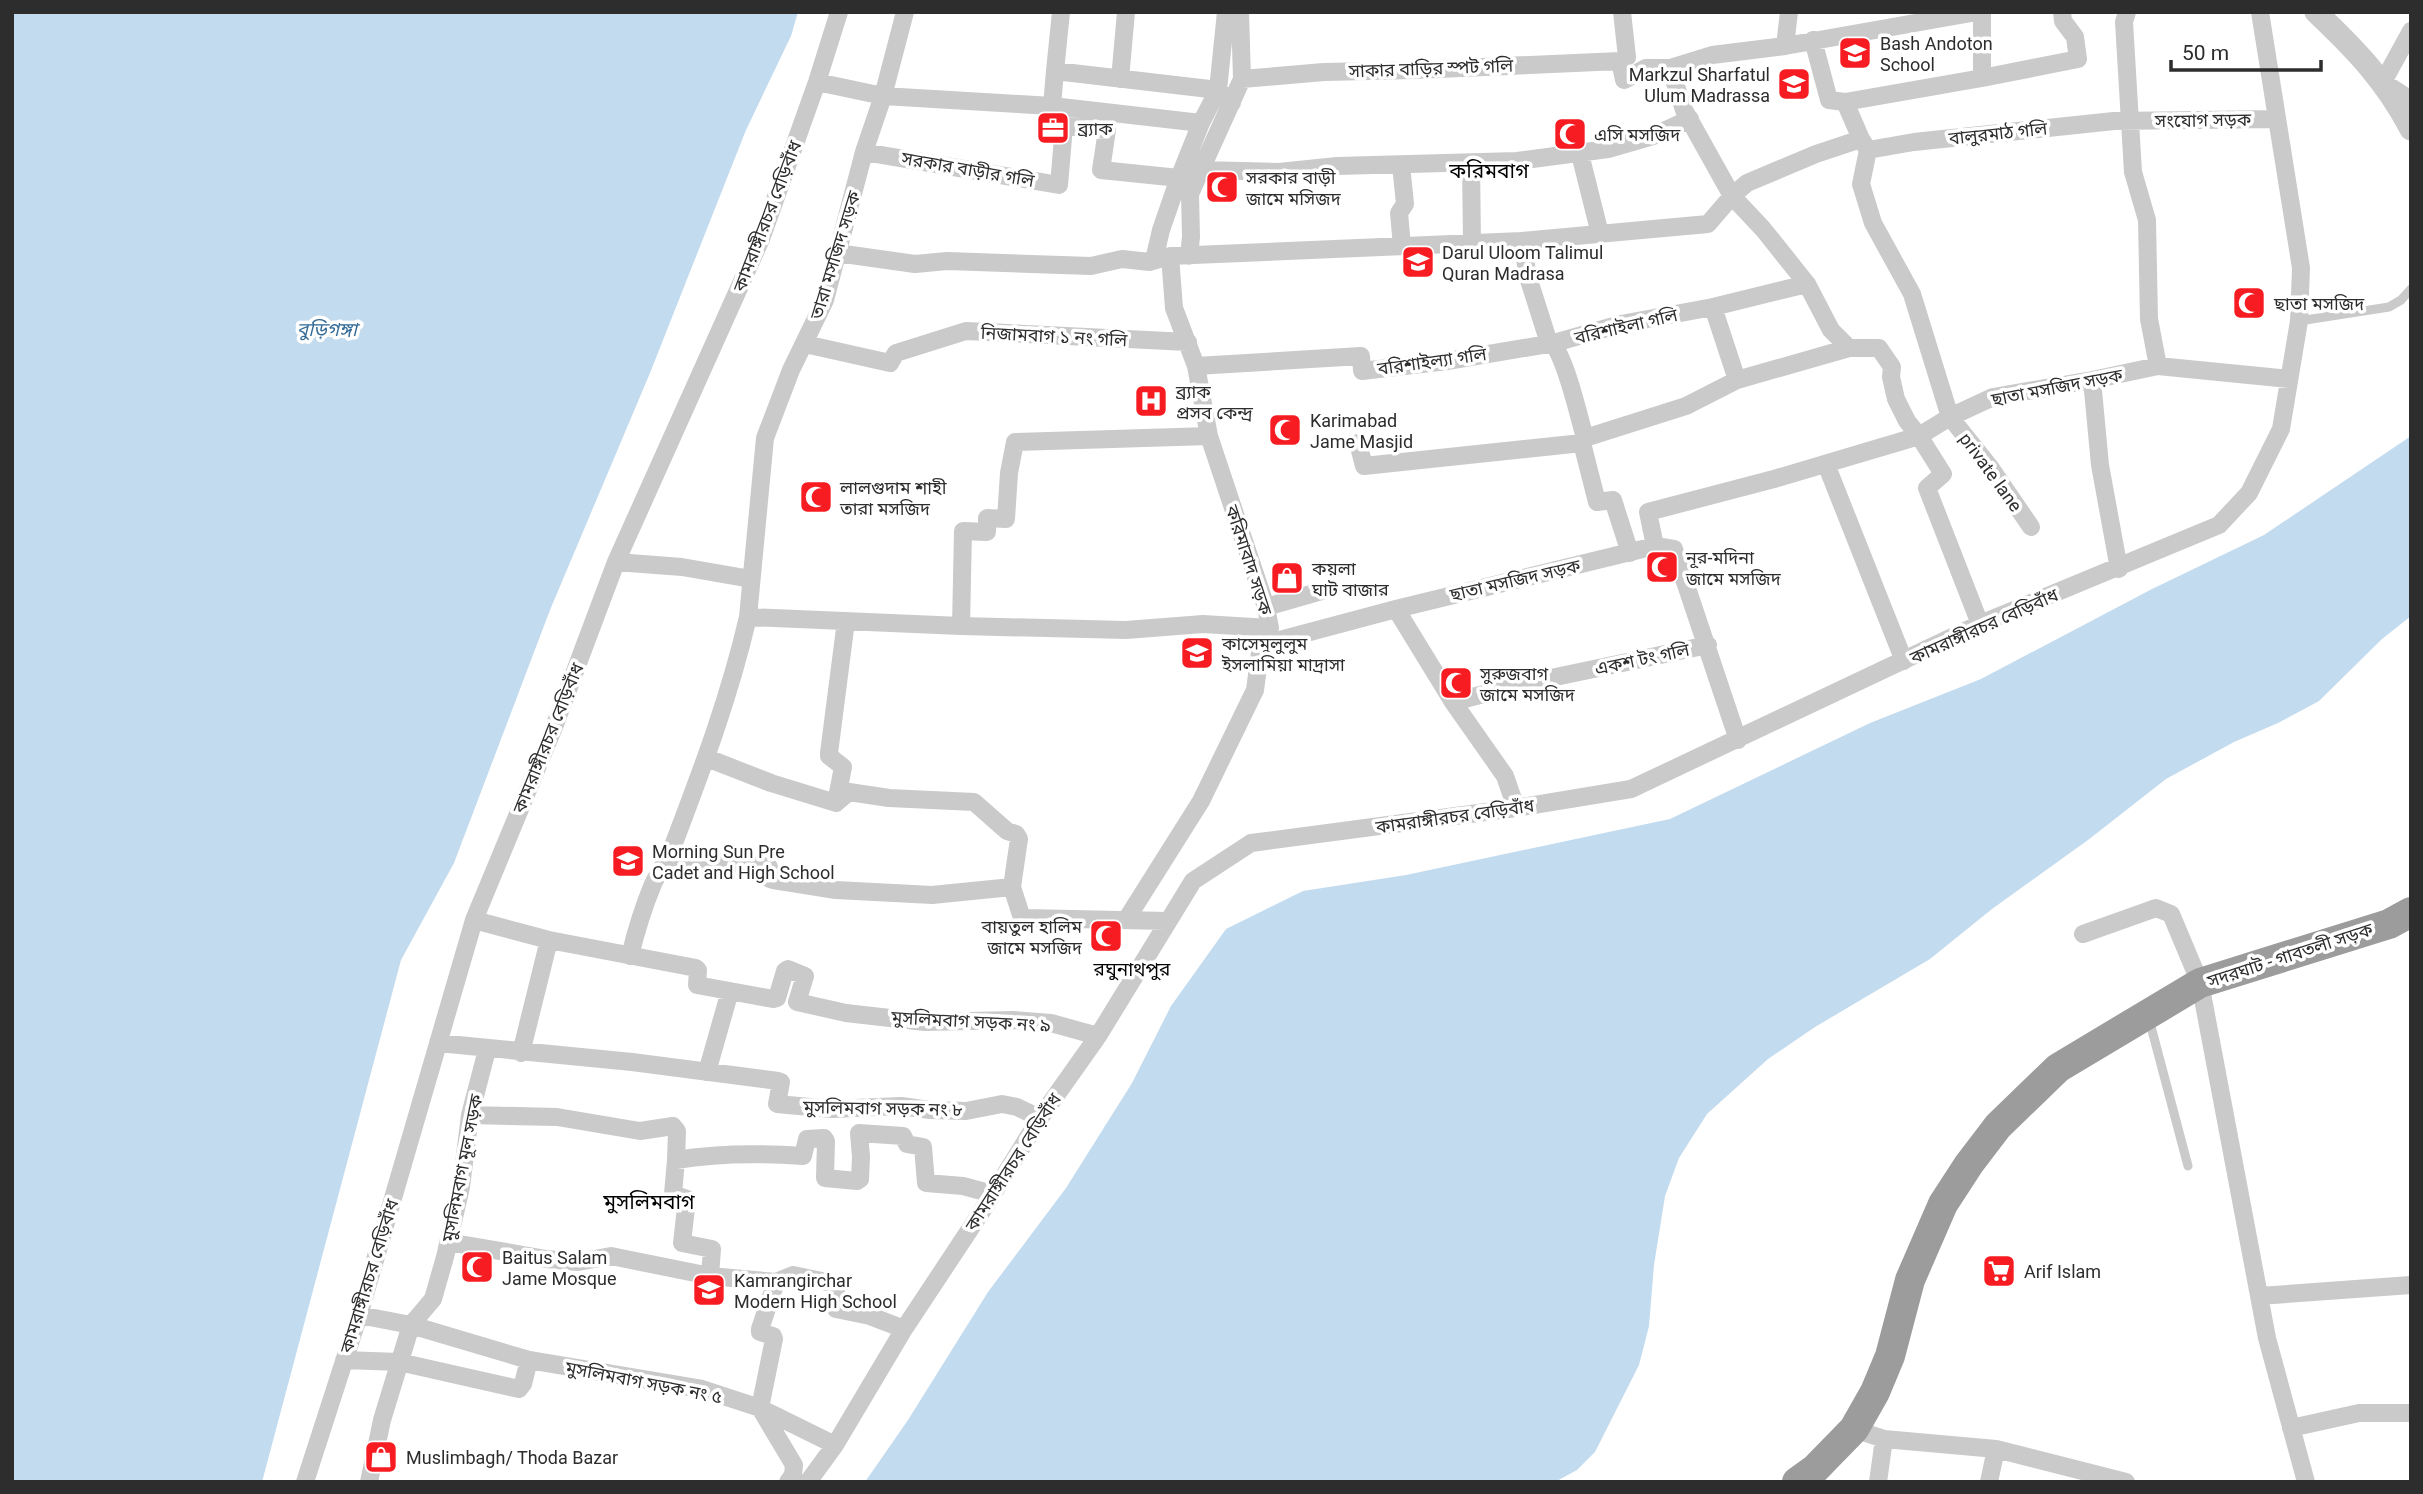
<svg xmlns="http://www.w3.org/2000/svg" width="2423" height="1494" font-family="Roboto,'Noto Sans Bengali',sans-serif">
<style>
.water{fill:#c3dbef}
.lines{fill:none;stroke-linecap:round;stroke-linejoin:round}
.service{stroke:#cacaca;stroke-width:9}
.minor{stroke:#cacaca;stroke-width:18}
.tertiary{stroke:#cacaca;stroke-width:23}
.trunk{stroke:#9c9c9c;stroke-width:30}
.labels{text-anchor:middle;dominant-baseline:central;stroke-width:7;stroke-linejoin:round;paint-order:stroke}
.poi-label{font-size:18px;fill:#2d2d2d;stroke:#fff;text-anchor:start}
.street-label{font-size:18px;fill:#2d2d2d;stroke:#fff}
.water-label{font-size:19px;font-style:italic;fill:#336b97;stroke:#fff}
.neighbourhood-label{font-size:19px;fill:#000;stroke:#fff}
.quarter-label{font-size:21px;fill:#000;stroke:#fff}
</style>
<rect width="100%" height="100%" fill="#fff"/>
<path class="water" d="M12 12H798L791 36 746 130 650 373 550 610 454 863 401 960 262 1482H12Z
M2411 436V616L2382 639 2319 701 2278 723 2234 742 2166 779 2088 840 1992 909 1930 959 1815 1027 1768 1059 1707 1114 1679 1158 1665 1196 1654 1265 1649 1326 1639 1365 1595 1452 1577 1470 1555 1482H865L908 1420 988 1292 1066 1188 1132 1083 1171 1006 1226 929 1303 891 1406 875 1670 819 1870 723 1981 679 2152 589 2264 535Z"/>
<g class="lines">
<path class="service" d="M2299 321 2389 307 2401 300 2411 289
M2149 1019 2188 1166"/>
<path class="minor" d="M905 12 883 96 864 152 825 300 791 370 765 438 748 617 961 626 1126 630 1203 624 1270 628
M1622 12 1627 57 1620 61 1624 80 1646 68H1670L1712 55 1785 46 1977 12
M1982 12V78L2078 59 2075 37 2063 21 2062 12
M2127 12 2124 22 2133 172 2147 220 2149 319 2158 366
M2411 31 2383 82 2411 100
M1813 40 1829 100 1845 102 1861 139 1868 150 1861 184 1873 223 1912 294 1950 417 1990 467 2031 527
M1785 46 1789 12
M1670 68 1684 110 1732 196 1763 229 1807 284 1831 330 1849 348H1879L1892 367 1891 377 1896 399 1907 421 1919 436 1943 474 1927 488 1980 624
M1055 71 1061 12
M1120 79 1126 12
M1242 79 1324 72 1415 70 1620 61
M817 82 883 96 1052 106 1055 71 1218 90 1232 103
M1845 102 1982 78
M1052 106 1201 123
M1868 150 1914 142 2114 121 2277 119
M864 152 1059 185 1064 126 1107 130 1101 170 1179 178 1161 230 1154 260
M1580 154 1600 234
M1471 163 1472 243
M1401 165 1405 204 1399 213 1402 246
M1202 170 1279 172 1337 166 1517 161 1608 149 1653 136 1690 119
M1179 178 1201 123 1218 90 1226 12
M1522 241 1528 277 1548 340C1564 348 1579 418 1585 438L1582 443 1597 502 1613 500 1630 553
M837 253 915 264 947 261 1091 266 1122 259 1150 262 1170 256 1522 241 1708 224 1732 196 1747 183 1816 154 1861 139
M1189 256 1191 237 1190 194 1242 79 1240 12
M1713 307 1737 380
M805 344 890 363 896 353 966 331 1188 342
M1196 366 1361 356 1362 371 1447 361 1554 343 1621 324 1713 307 1807 284
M2092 380 2100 465 2119 569
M1585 438 1686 406 1737 380 1849 348
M1358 443 1364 466 1582 443
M1826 464 1904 661
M1655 546 1674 549 1738 740
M616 562 682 567 751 579
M1266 607 1332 588
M1396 609 1453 702 1505 776 1516 808
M961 626 963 531 987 532V518L1006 519 1009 473 1015 442 1209 436
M1261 645 1396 609 1655 546 1648 512 1774 479 1919 436 1950 417 1993 397 2092 380 2158 366 2289 379
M1453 702 1522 684 1708 645
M707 758 771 783 836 803 849 792 889 798 974 802 1007 831 1016 834 1019 839 1012 887
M836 803 843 767 829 756V753L846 621
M669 856 769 867 770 879 773 880 836 890 932 895 1012 887 1021 915 1025 918 1167 921
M474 920 549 940 696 968 698 970 697 985 773 999 777 998 785 971 788 969 805 976 797 1002 846 1013 925 1022 1014 1020 1051 1023 1098 1036
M1126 920 1201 801 1255 690 1261 645 1270 628 1266 607 1209 436 1196 366 1174 308 1170 256
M2083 934 2156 908 2171 914 2200 983 2267 1338 2306 1482
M630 956C636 931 643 908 653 884 658 873 666 863 671 851 701 772 729 699 748 617
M438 1043 632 1062 778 1081 781 1082 777 1104 832 1109 901 1106 930 1110 966 1111 1002 1104 1017 1107 1040 1118
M521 1053 549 940
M707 1072 730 991
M470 1115 557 1117 640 1131 673 1126 677 1131 676 1160C718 1153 760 1153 803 1156L807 1139 824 1138 826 1141 825 1178 857 1181 860 1179 861 1157 859 1133 903 1136 907 1144 923 1147 926 1183 963 1186 993 1194
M676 1160 673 1194 687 1199 682 1243 712 1249 710 1276
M448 1242 546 1259 578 1262 611 1256 710 1276 776 1282 793 1275 836 1284V1309L870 1316 904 1329
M776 1282 760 1329V1332L773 1336 774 1339 760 1408 794 1465 793 1475 788 1482
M2259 1296 2411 1285
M359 1315 411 1325 529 1360 702 1389 760 1408 835 1445
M344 1360 399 1362 519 1389 523 1384 529 1360
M2291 1428 2359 1413H2411
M1854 1429 1884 1439 1996 1449 2126 1482
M305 1482 359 1315 474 920 554 727 616 562 761 239 817 82 839 12
M369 1482 382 1420 411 1325 433 1299 445 1257 461 1187 470 1115 487 1050
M808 1482 835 1445 904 1329 986 1205 1040 1118 1098 1036 1193 881 1251 843 1516 808 1631 789 1980 624 2219 525 2249 493 2281 429 2299 321 2301 268 2260 12
M1878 1482 1884 1439
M1989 1482 1996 1449"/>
<path class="tertiary" d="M2316 12C2356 50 2385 80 2411 129"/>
<path class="trunk" d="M1797 1482 1815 1469 1854 1429 1875 1392 1890 1356 1910 1280 1943 1204 1969 1164 1998 1126 2058 1068 2200 983 2389 924 2411 912"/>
</g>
<defs>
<symbol id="school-square" viewBox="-11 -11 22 22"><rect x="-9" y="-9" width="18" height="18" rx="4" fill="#f71c22" stroke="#fff"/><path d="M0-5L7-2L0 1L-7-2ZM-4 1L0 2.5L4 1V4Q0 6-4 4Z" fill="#fff"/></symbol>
<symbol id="office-square" viewBox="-11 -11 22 22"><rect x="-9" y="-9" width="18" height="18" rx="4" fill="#f71c22" stroke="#fff"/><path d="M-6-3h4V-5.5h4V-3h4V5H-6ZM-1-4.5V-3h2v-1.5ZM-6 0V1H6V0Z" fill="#fff"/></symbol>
<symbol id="mosque-square" viewBox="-11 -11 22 22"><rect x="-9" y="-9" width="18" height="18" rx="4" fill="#f71c22" stroke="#fff"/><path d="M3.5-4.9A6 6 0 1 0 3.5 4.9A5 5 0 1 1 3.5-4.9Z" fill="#fff"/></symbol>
<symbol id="hospital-square" viewBox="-11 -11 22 22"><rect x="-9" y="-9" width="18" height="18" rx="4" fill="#f71c22" stroke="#fff"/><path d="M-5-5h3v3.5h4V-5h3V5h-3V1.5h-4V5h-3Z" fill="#fff"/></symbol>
<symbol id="shop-square" viewBox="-11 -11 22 22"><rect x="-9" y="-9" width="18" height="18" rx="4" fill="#f71c22" stroke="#fff"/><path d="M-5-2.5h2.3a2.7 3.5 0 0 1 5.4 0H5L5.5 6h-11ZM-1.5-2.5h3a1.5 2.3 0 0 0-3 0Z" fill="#fff"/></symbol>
<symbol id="supermarket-square" viewBox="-11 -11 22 22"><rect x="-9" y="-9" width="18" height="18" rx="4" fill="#f71c22" stroke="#fff"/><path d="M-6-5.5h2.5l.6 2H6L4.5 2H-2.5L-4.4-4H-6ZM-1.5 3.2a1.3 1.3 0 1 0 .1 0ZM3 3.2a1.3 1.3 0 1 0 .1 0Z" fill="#fff"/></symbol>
</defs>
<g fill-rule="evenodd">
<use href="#school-square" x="1836" y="34" width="38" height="38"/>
<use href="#school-square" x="1775" y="65" width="38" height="38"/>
<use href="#office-square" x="1034" y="109" width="38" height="38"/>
<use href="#mosque-square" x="1551" y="115" width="38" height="38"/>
<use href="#mosque-square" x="1203" y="168" width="38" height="38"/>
<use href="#school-square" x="1399" y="243" width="38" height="38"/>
<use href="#mosque-square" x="2230" y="284" width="38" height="38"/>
<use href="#hospital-square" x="1132" y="382" width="38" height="38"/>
<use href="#mosque-square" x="1266" y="411" width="38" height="38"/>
<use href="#mosque-square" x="797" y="478" width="38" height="38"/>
<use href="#mosque-square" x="1643" y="548" width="38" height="38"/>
<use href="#shop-square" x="1268" y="559" width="38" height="38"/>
<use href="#school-square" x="1178" y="634" width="38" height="38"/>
<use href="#mosque-square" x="1437" y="664" width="38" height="38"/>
<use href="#school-square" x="609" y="842" width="38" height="38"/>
<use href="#mosque-square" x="1087" y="917" width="38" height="38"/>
<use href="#mosque-square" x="458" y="1248" width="38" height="38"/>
<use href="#supermarket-square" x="1980" y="1252" width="38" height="38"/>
<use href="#school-square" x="690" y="1271" width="38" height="38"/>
<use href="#shop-square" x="362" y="1438" width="38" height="38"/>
</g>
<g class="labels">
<g class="poi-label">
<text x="1880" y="43">Bash Andoton<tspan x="1880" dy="21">School</tspan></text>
<text x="1770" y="74" text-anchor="end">Markzul Sharfatul<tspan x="1770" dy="21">Ulum Madrassa</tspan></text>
<text x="1078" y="128">ব্র্যাক</text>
<text x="1594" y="134">এসি মসজিদ</text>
<text x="1246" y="177">সরকার বাড়ী<tspan x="1246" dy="21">জামে মসিজদ</tspan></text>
<text x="1442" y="252">Darul Uloom Talimul<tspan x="1442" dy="21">Quran Madrasa</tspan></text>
<text x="2274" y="303">ছাতা মসজিদ</text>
<text x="1176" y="391">ব্র্যাক<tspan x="1176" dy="21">প্রসব কেন্দ্র</tspan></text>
<text x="1310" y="420">Karimabad<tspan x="1310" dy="21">Jame Masjid</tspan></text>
<text x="840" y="487">লালগুদাম শাহী<tspan x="840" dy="21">তারা মসজিদ</tspan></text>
<text x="1686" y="557">নূর-মদিনা<tspan x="1686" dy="21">জামে মসজিদ</tspan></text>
<text x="1312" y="568">কয়লা<tspan x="1312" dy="21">ঘাট বাজার</tspan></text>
<text x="1222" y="643">কাসেমুলুলুম<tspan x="1222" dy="21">ইসলামিয়া মাদ্রাসা</tspan></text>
<text x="1480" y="673">সুরুজবাগ<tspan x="1480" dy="21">জামে মসজিদ</tspan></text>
<text x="652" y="851">Morning Sun Pre<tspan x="652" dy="21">Cadet and High School</tspan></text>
<text x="1082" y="926" text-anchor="end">বায়তুল হালিম<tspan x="1082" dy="21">জামে মসজিদ</tspan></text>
<text x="502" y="1257">Baitus Salam<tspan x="502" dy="21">Jame Mosque</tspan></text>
<text x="2024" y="1271">Arif Islam</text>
<text x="734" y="1280">Kamrangirchar<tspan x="734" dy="21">Modern High School</tspan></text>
<text x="406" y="1457">Muslimbagh/ Thoda Bazar</text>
</g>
<g class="street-label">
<text transform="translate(1431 68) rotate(-2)">সাকার বাড়ির স্পট গলি</text>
<text transform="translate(2203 120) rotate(-1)">সংযোগ সড়ক</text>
<text transform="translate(1998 133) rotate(-6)">বালুরমাঠ গলি</text>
<text transform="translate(968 169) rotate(10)">সরকার বাড়ীর গলি</text>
<text transform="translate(767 216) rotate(-69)">কামরাঙ্গীরচর বেড়িবাঁধ</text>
<text transform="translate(835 255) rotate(-73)">তারা মসজিদ সড়ক</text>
<text transform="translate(1626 326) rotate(-13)">বরিশাইলা গলি</text>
<text transform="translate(1054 336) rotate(3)">নিজামবাগ ১ নং গলি</text>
<text transform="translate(1432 361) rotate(-8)">বরিশাইল্যা গলি</text>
<text transform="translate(2057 387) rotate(-11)">ছাতা মসজিদ সড়ক</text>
<text transform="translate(1991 472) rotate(54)">private lane</text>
<text transform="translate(1249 560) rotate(72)">করিমাবাদ সড়ক</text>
<text transform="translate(1515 580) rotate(-13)">ছাতা মসজিদ সড়ক</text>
<text transform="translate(1984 626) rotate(-24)">কামরাঙ্গীরচর বেড়িবাঁধ</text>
<text transform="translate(1642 659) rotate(-12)">একশ টং গলি</text>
<text transform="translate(548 738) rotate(-68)">কামরাঙ্গীরচর বেড়িবাঁধ</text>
<text transform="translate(1455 816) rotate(-8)">কামরাঙ্গীরচর বেড়িবাঁধ</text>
<text transform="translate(2290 955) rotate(-18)">সদরঘাট - গাবতলী সড়ক</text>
<text transform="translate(971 1021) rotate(3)">মুসলিমবাগ সড়ক নং ৯</text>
<text transform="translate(883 1108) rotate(1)">মুসলিমবাগ সড়ক নং ৮</text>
<text transform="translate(1013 1162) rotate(-57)">কামরাঙ্গীরচর বেড়িবাঁধ</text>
<text transform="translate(462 1168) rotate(-79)">মুসলিমবাগ মূল সড়ক</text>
<text transform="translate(369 1276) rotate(-73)">কামরাঙ্গীরচর বেড়িবাঁধ</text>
<text transform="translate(644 1382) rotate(11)">মুসলিমবাগ সড়ক নং ৫</text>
</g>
<g class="water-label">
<text x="327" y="329">বুড়িগঙ্গা</text>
</g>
<g class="neighbourhood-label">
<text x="1132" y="969">রঘুনাথপুর</text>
</g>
<g class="quarter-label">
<text x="1489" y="171">করিমবাগ</text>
<text x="649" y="1202">মুসলিমবাগ</text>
</g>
</g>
<rect width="2423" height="1494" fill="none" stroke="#2d2d2d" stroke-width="28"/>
<path d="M2171 60v10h150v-10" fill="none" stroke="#2d2d2d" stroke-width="3.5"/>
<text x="2182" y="60" font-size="21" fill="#2d2d2d" stroke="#ffffff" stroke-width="5" paint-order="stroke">50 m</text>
</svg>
